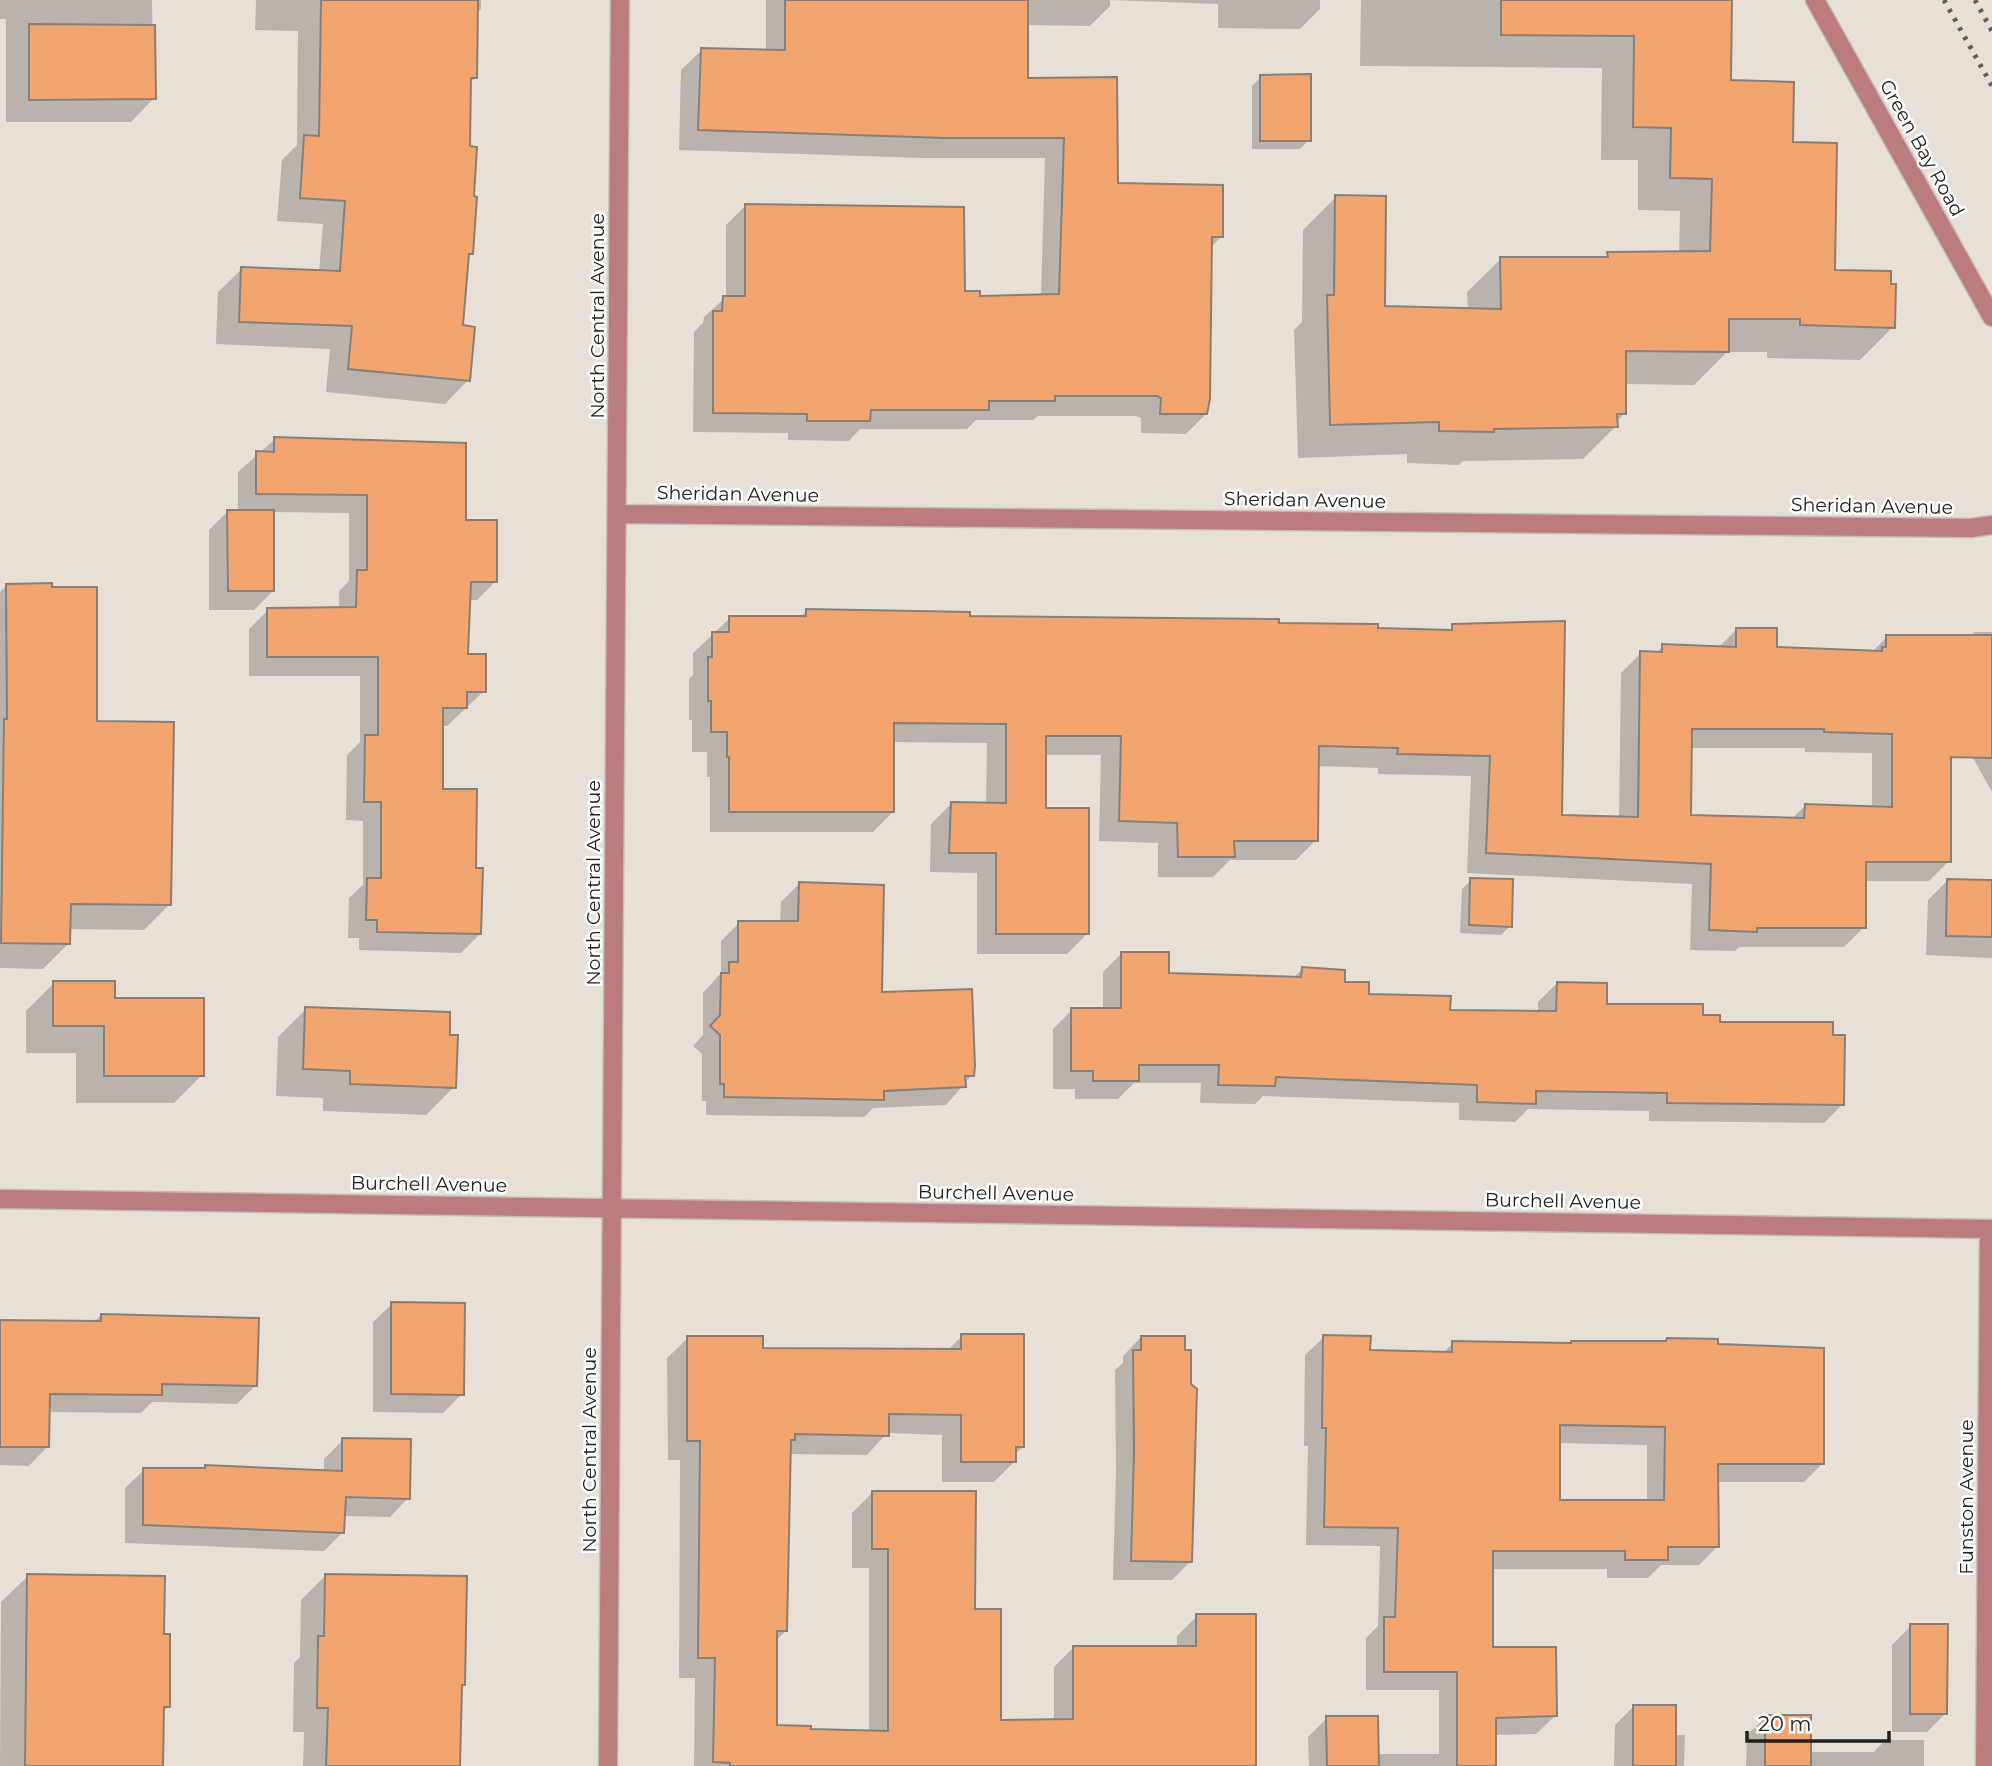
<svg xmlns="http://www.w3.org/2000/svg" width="1992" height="1766" font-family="Montserrat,sans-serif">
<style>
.shadow{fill:#0003;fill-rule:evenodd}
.building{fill:#f1a46e;stroke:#897f79;stroke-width:2;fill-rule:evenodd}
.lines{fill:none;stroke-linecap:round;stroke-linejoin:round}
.minor-casing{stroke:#c5beb5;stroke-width:21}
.minor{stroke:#bb7c7e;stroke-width:18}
.rail{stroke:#635f59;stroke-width:5;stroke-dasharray:3.5 7;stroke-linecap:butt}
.labels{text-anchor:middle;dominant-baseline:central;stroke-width:5;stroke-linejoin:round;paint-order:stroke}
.street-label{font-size:19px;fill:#23211d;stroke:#fff}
</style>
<rect width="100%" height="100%" fill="#e8e0d6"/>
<path class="shadow" d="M0 0H152L154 98 131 122H6V19H0Z
M256 0H481V9L476 14V77L469 83 471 253 467 257 461 327 468 380 445 404 326 392 330 349 216 344 218 292 242 269 319 272 323 224 277 221 282 160 297 145 298 31 255 30Z
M766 0H1320V9L1300 29 1218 28V4L1110 0V6L1090 26 1027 25V80L1116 185 1221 237 1210 248 1206 414 1186 434 1141 433V418L1136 416H1038L1033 420H976L967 429H860L849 441 788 440V433L693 432 694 332 703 323 704 317 726 297V225L746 205 978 297 1041 296 1045 158H924L679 150 681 70 702 50 766 52Z
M1361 0H1730L1729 82 1792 144 1833 271 1893 327 1860 360 1767 358V352H1727L1694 385 1624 384V414L1616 422V426L1583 459 1463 461 1459 465 1407 463V454L1298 458 1294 330 1302 322 1303 230 1336 197 1383 307 1468 310 1467 292 1501 259H1603L1608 254 1679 253 1680 211 1638 210V160H1601L1602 68 1360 66Z
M1261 77 1309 140 1300 149H1252V86Z
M275 439 465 521 496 581 477 600H468L466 656 484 691 447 726H441V791L474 870 480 934 461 953 359 950V938H348L349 898 363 885V821L346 820 347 755 360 742V676H249V629L268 610 339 609V591L349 581V513L273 512V591L254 610H209V530L228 511H238V472Z
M7 585 95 722 170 904 144 930 69 929V943L43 969 0 968V592Z
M807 610 969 618 1278 625 1448 632 1453 626 1560 817 1619 818 1621 673 1641 653H1656L1663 646 1718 648 1737 629 1775 649 1871 653 1887 637H1969L1975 632H1992V792L1949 715V861L1929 881H1864V927L1844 947H1739L1735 951 1690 950 1692 884 1467 873 1471 776 1378 774V768L1317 766 1316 840 1296 860H1230L1213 877H1158V843L1099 841 1101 755H1044V809L1087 934 1067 954H977V873L930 872 931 824 951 804 986 805 987 743 893 742V812L873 832H710V777H707V752H692V720H689V679L693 675V653L730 618H800ZM1690 748H1805V752L1872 753V808L1805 806 1791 819 1689 817Z
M1471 880 1510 926 1501 935 1460 933 1462 889Z
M1948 880 1992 881V958L1926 955 1928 900Z
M799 884 880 994 972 1075 946 1105 873 1108 864 1117 706 1115V1101H702V1054L693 1046 703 1035V993L721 973V941L739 923H780L781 902Z
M1122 953 1167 974 1293 979 1302 969 1344 983 1367 995 1448 1009 1487 1012H1538V1002L1557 983 1605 1006 1701 1016 1718 1023 1843 1104 1824 1123 1649 1121V1111L1528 1109 1515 1122 1459 1120V1103L1263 1096 1255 1104 1200 1103 1201 1083H1134L1118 1099H1075V1089H1053V1029L1072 1010H1103V972Z
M54 983 113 1000 202 1075 174 1103H76V1053H26V1011Z
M306 1009 448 1037 454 1087 426 1115 323 1111V1098L276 1096 278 1037Z
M392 1304 462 1394 443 1413 373 1412V1322Z
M101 1315 256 1385 237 1404 152 1402 141 1413 48 1412 47 1447 29 1466 0 1465V1322H94Z
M962 1336 1023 1447 1014 1455V1462L994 1482H942V1435L887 1433 867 1455 789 1454 786 1631 775 1641V1726L809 1731 869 1732V1568H852V1513L872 1493 973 1610 1000 1722H1054V1667L1074 1647H1177V1636L1197 1616 1254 1766H694L695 1678H679L680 1460H668L667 1358 688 1338 761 1349 947 1351Z
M1141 1337 1190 1562 1172 1580H1113L1116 1471 1115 1370 1123 1363V1356Z
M1324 1337 1368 1352 1443 1353 1453 1343 1716 1345 1823 1463 1804 1482H1717V1547L1699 1565H1661L1648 1578H1607V1569H1491V1649L1555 1716 1536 1734 1494 1735 1495 1766H1309L1308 1737 1327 1718 1377 1754H1439V1690H1366V1638L1378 1626 1380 1546 1306 1545 1308 1446H1304L1305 1355ZM1558 1443 1647 1445V1502H1558Z
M343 1440 408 1498 390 1517 343 1516 342 1533 324 1551 125 1543V1488L144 1470 324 1472V1459Z
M28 1576 163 1636 169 1706 162 1713 161 1766H0L1 1602Z
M325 1576 464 1684 460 1688 459 1766H303L304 1732H293L294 1663 300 1657 301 1600Z
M1911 1626 1946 1713 1927 1732H1892V1645Z
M1634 1706 1674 1735H1685L1684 1766H1614L1615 1725Z
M1766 1717 1809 1752H1874L1885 1740H1924V1766H1746L1747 1735Z"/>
<path class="building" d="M321 0H478L477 78H471L470 146 477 147 474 196 477 197 473 254H469L463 325 475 327 470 381 348 369 352 326 239 322 241 267 340 271 345 201 300 198 304 135 319 136Z
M785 0H1028V78L1117 77 1118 183 1223 185V237H1212L1210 399 1207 414H1160L1161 398 1157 396H1055V401H989V410H871L870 421H807V414L713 413V311H722L723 296H745V204L964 207 965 291H980V296L1059 294 1064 138H945L698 130 701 48 785 50Z
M1501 0H1732L1731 80 1794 82 1793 142 1837 143 1835 270 1891 271V284H1896L1895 328 1800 325V319H1729V352L1626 351V414H1617L1618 427 1494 429V432L1439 431V422L1330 425 1327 295H1334L1335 195 1386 196 1385 306 1501 309 1500 257H1608L1607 252 1710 251 1712 179 1670 178 1671 128 1633 127 1634 36 1501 35Z
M29 24 155 25 156 99 29 100Z
M1311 74V141H1260V75Z
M274 437 466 443V520H497V582H471L468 654H486V692H467V708H443V789H477L476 868H483L481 934 377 932V920H366L367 878H381V802H364L365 735H378V657H267V608L356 607 357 570H367V495L256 494V451L274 452Z
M227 510H274V591H228Z
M52 583V587H97V721L174 722 171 905 71 904 70 944 1 943 4 719H7L6 584Z
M806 609 970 612V616L1279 619V623L1378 624V628L1452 630V624L1565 621 1562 815 1638 817 1640 651 1662 652V644L1736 647V628H1777V647L1882 651V647H1886V635H1992V758L1951 757V862H1866V928H1757V932L1709 930 1711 864 1486 853 1490 756 1397 754 1398 748 1319 746 1318 841H1234L1235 857H1178L1177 823 1119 821 1121 736H1046V808H1089V934H996V853H949L951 802 1006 803V724L894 723V812H729V757H727V732H711V701H708V657H712V632H729V616H806ZM1692 729H1824V732L1892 734V807L1805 804 1804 818 1691 815Z
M1470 878 1513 879 1512 927 1469 925Z
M1947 879 1992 880V937L1946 936Z
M799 882 884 885 882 992 972 989 975 1066 974 1076H965L966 1087 884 1091V1100L724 1097V1084H720V1035L710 1026 720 1015 721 973H729V962H738V921H798Z
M1121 952H1169V973L1301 977 1302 967 1345 970V982H1369V994L1451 996 1450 1010 1556 1011 1557 982 1607 983V1004H1703V1015H1720V1022H1833V1035H1845L1844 1105 1667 1103V1093L1536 1091V1104L1477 1102V1085L1276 1077 1275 1086 1218 1085 1219 1065H1139V1081H1093V1071H1071V1008H1121Z
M53 981H115V998H204V1076H104V1026H53Z
M305 1007 450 1012V1035H458L456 1088 350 1084V1071L303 1069Z
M391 1302 465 1303 464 1395 391 1394Z
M101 1314 259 1318 257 1386 162 1384V1395L50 1394 49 1447H0V1320L101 1321Z
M961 1334H1024V1447H1016V1462H961V1415L889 1414V1436L795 1434V1440H791L787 1631H777V1725L811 1726V1729L888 1731V1549H872V1491H976L975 1609H1001V1720L1073 1719V1646H1196V1614H1256V1766H730V1763L713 1762 715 1658H698L700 1441H687V1336H763V1348L961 1349Z
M1323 1335 1371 1336 1370 1350 1452 1352V1341L1571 1343V1341H1666L1667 1338 1718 1339V1344L1824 1348V1464H1718L1719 1547H1668V1560H1625V1551H1493V1647H1556L1557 1716 1496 1718V1766H1457V1672H1384V1617H1395L1398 1528 1324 1527 1326 1428H1322ZM1560 1425 1665 1427 1664 1500H1560Z
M1141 1336H1185V1350H1191V1384L1197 1389 1192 1562 1131 1561 1134 1451 1133 1350H1141Z
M342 1438 411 1439 410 1499 346 1497 344 1533 143 1525V1468H205V1465L342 1471Z
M27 1574 165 1576 164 1634H170V1707H164L163 1766H25Z
M325 1574 467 1576 465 1685H462L460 1766H326L328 1708H317L318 1636H324Z
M1910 1624H1948L1947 1714H1910Z
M1633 1705H1676V1766H1633Z
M1765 1715H1811V1766H1765Z
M1326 1716H1378L1379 1766H1327Z"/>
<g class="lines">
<defs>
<path id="minor" d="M1815 0 1992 317
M617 514 1971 528 1992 525
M0 1199 1992 1229
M608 1766 620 0
M1985 1766 1989 1229"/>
</defs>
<use href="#minor" class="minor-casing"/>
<use href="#minor" class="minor"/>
<path class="rail" d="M1944 0 1992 86
M1975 0 1992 31"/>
</g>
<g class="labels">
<g class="street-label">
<text transform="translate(1922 148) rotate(61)">Green Bay Road</text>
<text transform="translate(597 316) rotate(-90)">North Central Avenue</text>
<text transform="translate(738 494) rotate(1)">Sheridan Avenue</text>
<text transform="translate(1305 500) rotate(1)">Sheridan Avenue</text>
<text transform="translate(1872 506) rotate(1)">Sheridan Avenue</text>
<text transform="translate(593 883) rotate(-90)">North Central Avenue</text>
<text transform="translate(429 1184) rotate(1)">Burchell Avenue</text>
<text transform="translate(996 1193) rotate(1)">Burchell Avenue</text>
<text transform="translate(1563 1201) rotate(1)">Burchell Avenue</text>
<text transform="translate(589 1450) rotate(-90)">North Central Avenue</text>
<text transform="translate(1966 1497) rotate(-90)">Funston Avenue</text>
</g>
</g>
<path d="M1747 1731v10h142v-10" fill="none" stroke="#23211d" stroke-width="3.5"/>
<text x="1758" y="1731" font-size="21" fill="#23211d" stroke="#ffffff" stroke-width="5" paint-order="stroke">20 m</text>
</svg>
